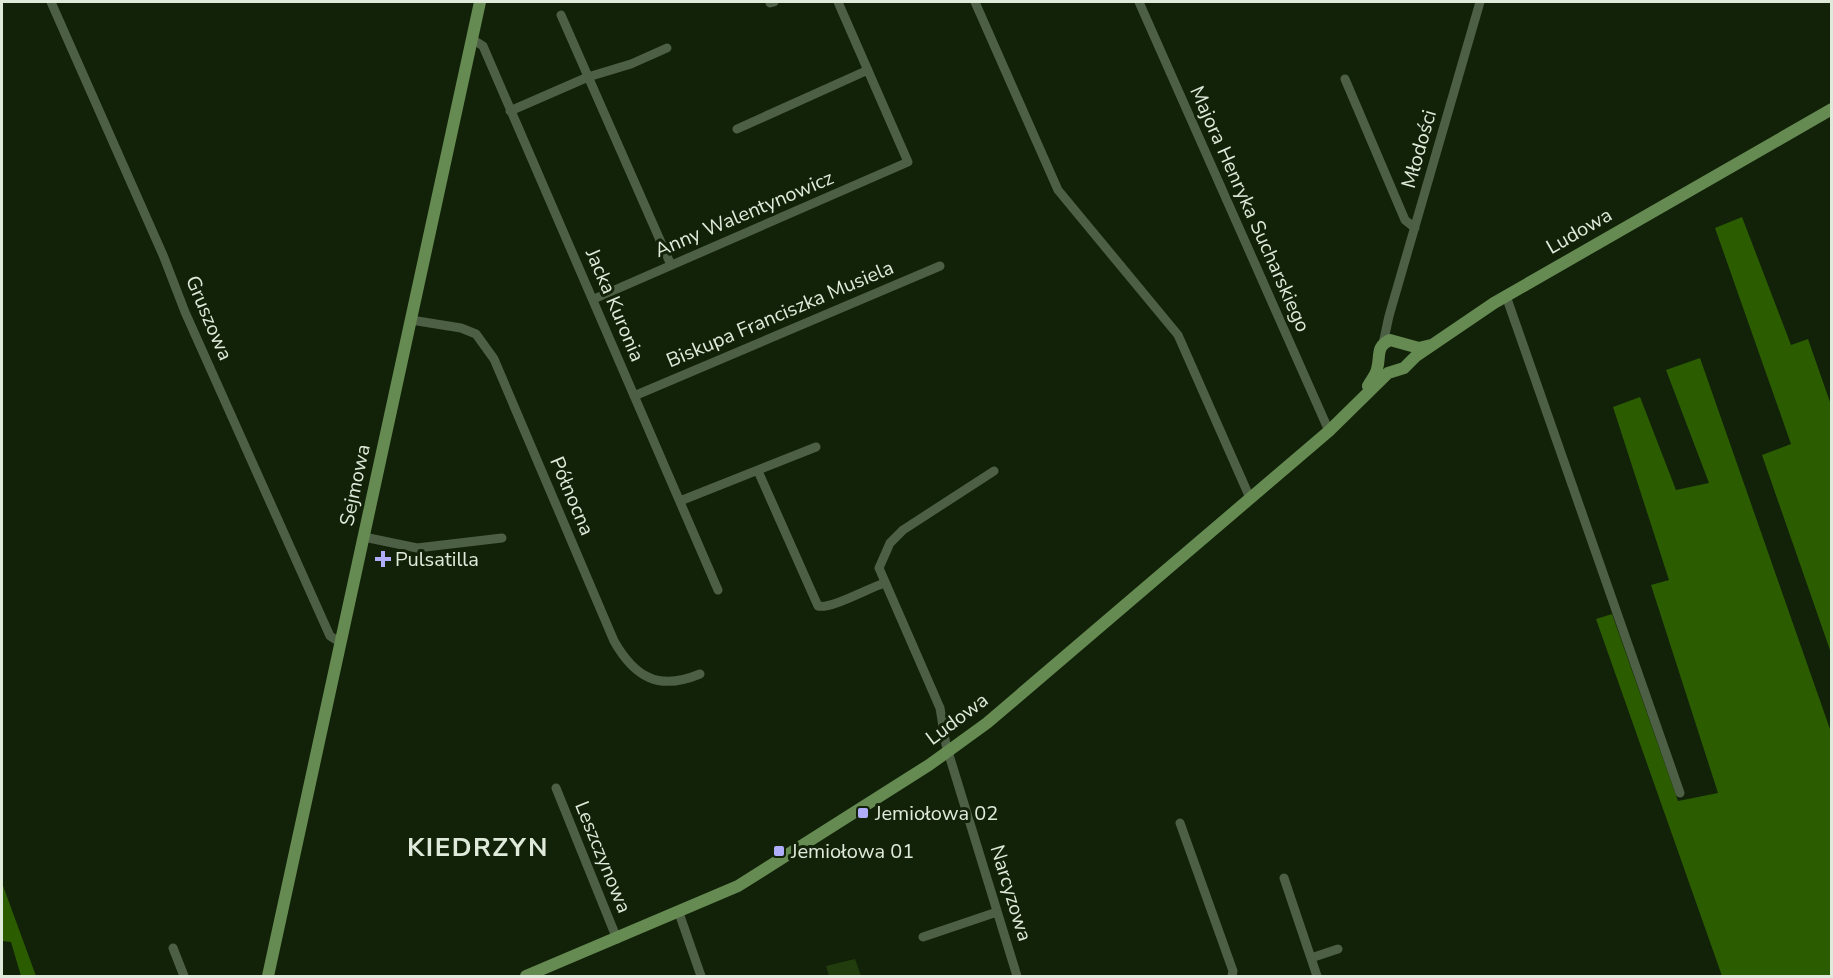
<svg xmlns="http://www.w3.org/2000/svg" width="1833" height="978" font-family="'Nunito Sans',sans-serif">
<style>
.green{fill:#213d0e}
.forest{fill:#2b5c00}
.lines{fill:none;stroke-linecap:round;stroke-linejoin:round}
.minor{stroke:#4d5f44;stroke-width:9}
.major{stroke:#668b52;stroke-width:12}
.poi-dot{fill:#b0aefa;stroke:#122209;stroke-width:2}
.labels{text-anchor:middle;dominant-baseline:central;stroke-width:6;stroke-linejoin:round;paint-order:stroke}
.street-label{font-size:20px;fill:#dfeada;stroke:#122209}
.poi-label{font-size:20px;fill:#dfeada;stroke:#122209;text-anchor:start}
.district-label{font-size:26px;font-weight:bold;letter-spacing:1.5px;fill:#dfeada;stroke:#122209}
</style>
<rect width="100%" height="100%" fill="#122209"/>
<path class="green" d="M855 959 861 976H829L826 966Z"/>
<path class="forest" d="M1742 217 1791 345 1808 339 1831 405V653L1762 455 1791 444 1715 228Z
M1700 358 1831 732V976H1722L1596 619 1612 614 1678 801 1718 793 1651 585 1669 580 1613 407 1640 397 1676 490 1709 483 1666 370Z
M2 883 36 976H21L11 942 2 941Z"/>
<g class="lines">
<path class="minor" d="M51 2 163 255 185 312 330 636 341 643
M975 2 1058 190 1178 335 1250 498
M1139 2 1329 431
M770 3 774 2
M561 15 671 265
M472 39 483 46 718 590
M1345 79 1405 220 1415 228
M510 111 588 77 631 64 667 48
M737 129 868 70
M1506 296 1680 793
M594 299 908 162 838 2
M411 320 461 328 476 334 494 359 614 641C635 678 659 691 700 674
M1383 344 1389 316 1480 2
M634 396 940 266
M758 471 818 606C832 609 868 588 885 583
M994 471 903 530 890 543 879 568 940 708 946 745 1017 976
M680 501 816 447
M364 537 417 548 502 538
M556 788 617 939
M1180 823 1233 971 1232 976
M1284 878 1317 976
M679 913 701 976
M923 937 997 912
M173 948 184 976
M1311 958 1338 949"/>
<path class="major" d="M1368 386C1371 380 1376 375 1377 369 1381 356 1375 347 1390 340L1419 348 1431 345
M268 976 480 2
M526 976 738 886 929 765 987 723 1329 431 1388 373 1404 368 1416 356 1494 303 1832 109"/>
</g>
<g class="poi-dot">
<path d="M380 550h6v6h6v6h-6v6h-6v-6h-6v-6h6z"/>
<rect x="857" y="807" width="12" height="12" rx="3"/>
<rect x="773" y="845" width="12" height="12" rx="3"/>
</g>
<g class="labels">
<g class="street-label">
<text transform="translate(1419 149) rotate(-74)">Młodości</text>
<text transform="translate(1250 209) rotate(66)">Majora Henryka Sucharskiego</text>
<text transform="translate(744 214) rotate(-23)">Anny Walentynowicz</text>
<text transform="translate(1579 231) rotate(-30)">Ludowa</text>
<text transform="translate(615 305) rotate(67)">Jacka Kuronia</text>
<text transform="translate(780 314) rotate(-23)">Biskupa Franciszka Musiela</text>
<text transform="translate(209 318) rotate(67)">Gruszowa</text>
<text transform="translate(355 485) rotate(-78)">Sejmowa</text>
<text transform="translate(572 496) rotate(67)">Północna</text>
<text transform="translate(957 719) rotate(-37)">Ludowa</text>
<text transform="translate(603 857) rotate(68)">Leszczynowa</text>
<text transform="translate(1011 893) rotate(73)">Narcyzowa</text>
</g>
<g class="poi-label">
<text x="395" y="559">Pulsatilla</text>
<text x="875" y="813">Jemiołowa 02</text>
<text x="791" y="851">Jemiołowa 01</text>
</g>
<g class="district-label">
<text x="478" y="847">KIEDRZYN</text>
</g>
</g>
<rect width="1833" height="978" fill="none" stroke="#dfeada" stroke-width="6"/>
</svg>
